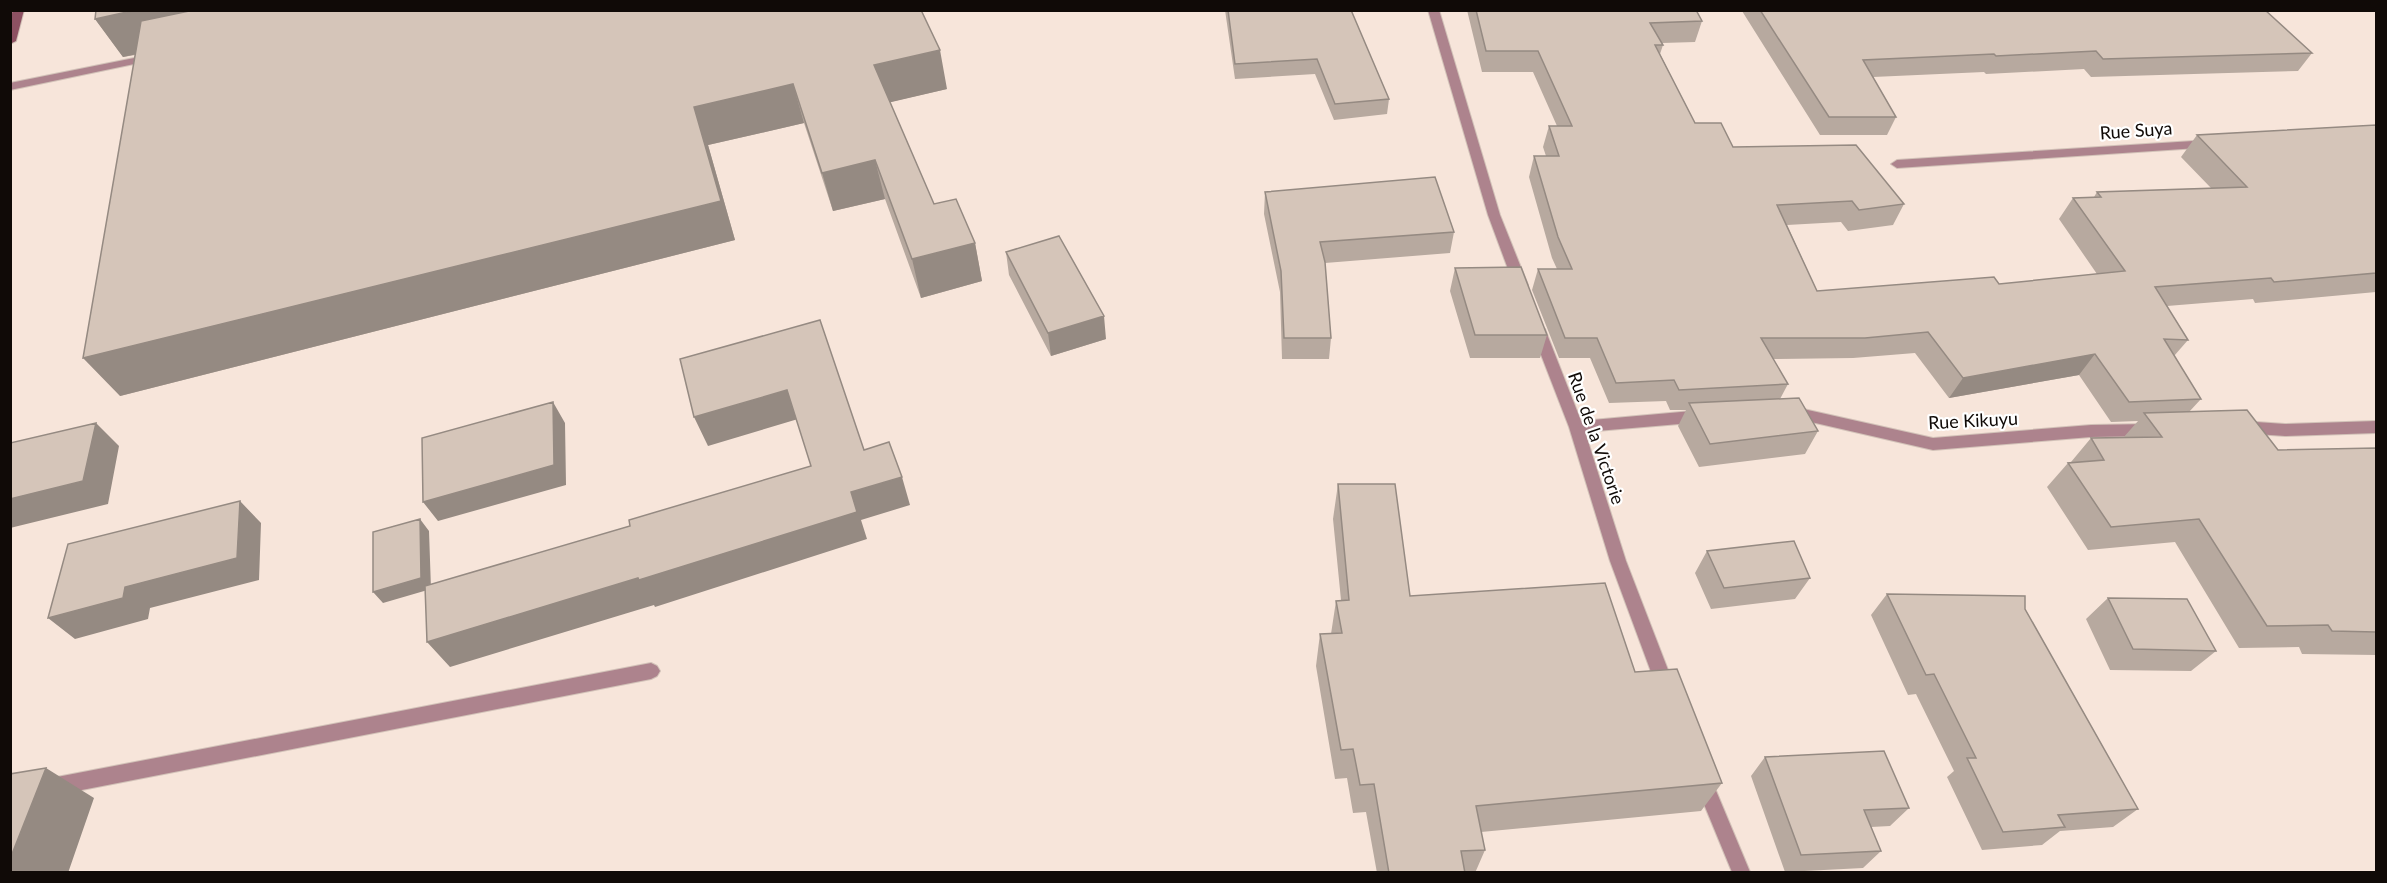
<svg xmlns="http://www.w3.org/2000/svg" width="2387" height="883" font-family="Lato,sans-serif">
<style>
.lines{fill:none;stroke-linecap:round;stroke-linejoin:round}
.service-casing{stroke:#d2c2b8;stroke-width:2}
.minor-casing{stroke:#d2c2b8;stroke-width:2}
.secondary-casing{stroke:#d2c2b8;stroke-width:2}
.service{fill:#ad838d;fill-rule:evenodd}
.minor{fill:#ad838d;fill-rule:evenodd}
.secondary{fill:#8d5162;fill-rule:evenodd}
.wall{fill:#b7a99f}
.shaded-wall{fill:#958a82}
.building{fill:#d5c5b9;stroke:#958a82;stroke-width:1.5}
.labels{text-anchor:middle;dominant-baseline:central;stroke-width:4.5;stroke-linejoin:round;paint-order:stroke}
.street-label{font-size:18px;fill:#100a07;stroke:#fff}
</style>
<rect width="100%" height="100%" fill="#f7e5da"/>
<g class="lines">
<defs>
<path id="service" d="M154 54 158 55V59L10 90V83Z
M651 663 657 666 660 671 657 676 651 679 10 804V786Z"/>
<path id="minor" d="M1428 10H1439L1500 215 1528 285 1526 288 1521 290 1514 285 1488 215Z
M2209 140 2213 141V147L1897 168 1891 164 1897 160Z
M1538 324 1545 329 1581 421 1703 410 1708 412 1710 416 1708 420 1703 422 1585 432 1626 561 1675 688 1672 693 1666 696 1660 693 1657 688 1610 561 1569 427 1531 329Z
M1790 406 1933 438 2091 425 2149 424 2154 426 2156 430 2154 434 2149 436 2091 437 1933 450 1785 416 1783 412 1785 408Z
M2242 421 2285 424 2376 421V433L2285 436 2242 433 2237 431 2235 427 2237 423Z
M1703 771 1709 774 1750 872H1732L1694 780 1697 774Z"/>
<path id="secondary" d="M13 10H24L16 41 10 44V20Z"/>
</defs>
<use href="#service" class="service-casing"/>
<use href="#minor" class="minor-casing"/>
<use href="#secondary" class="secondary-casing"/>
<use href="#service" class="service"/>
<use href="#minor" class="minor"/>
<use href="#secondary" class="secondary"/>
</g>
<path class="wall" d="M1225 10H1351L1389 99 1387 114 1334 120 1315 74 1235 79Z
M1467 10H1696L1702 21 1695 42 1662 43 1663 45 1660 54 1695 123 1733 147 1904 204 1893 225 1848 231 1841 222 1787 225 1817 291 1999 284 2097 274 2059 219 2073 198 2094 197 2097 192 2211 188 2181 157 2197 135 2376 125V292L2255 303 2253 299 2167 306 2188 340 2174 356 2201 399 2189 412 2278 450 2376 448V655L2302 654 2299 647 2239 648 2175 542 2088 550 2047 487 2068 463 2071 462 2091 438H2123L2138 421 2111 422 2079 375 1949 398 1915 353 1853 358 1773 359 1788 384 1780 399 1818 431 1805 454 1699 467 1678 426 1686 410H1670L1666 401 1609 403 1590 358H1559L1532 290 1538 269H1557L1552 258 1529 177 1534 156H1546L1543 147 1549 126H1557L1533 72H1482Z
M2265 10 2312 53 2298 71 2091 77 2084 69 1986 74 1984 72 1873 77 1896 117 1887 135H1820L1742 11Z
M95 19 947 89 890 102 934 204 975 243 982 281 921 298 885 199 833 211 804 123 708 145 735 240 120 396 135 55 123 57Z
M1265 192 1454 232 1450 253 1325 263 1331 338 1329 359H1282L1280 292 1264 214Z
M1006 252 1106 339 1051 356 1009 275Z
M1455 268 1547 335 1540 358H1470L1450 291Z
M1338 484 1410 596 1635 672 1722 783 1701 811 1481 832 1485 850 1475 873H1377L1366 812 1353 813 1347 778 1335 779 1316 666 1320 634H1331L1336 601 1341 600 1333 519Z
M1707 551 1810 578 1795 599 1711 609 1695 573Z
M1887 594 2025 609 2138 809 2113 827 2060 831 2042 845 1982 850 1947 777 1954 771 1916 694 1908 695 1871 615Z
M2108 598 2216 651 2191 671 2110 670 2086 619Z
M1765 757 1909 808 1890 826 1871 827 1881 851 1863 868 1785 872 1751 776Z"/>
<path class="shaded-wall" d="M136 10H239L238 33 123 57 95 19Z
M940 50 947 89 883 104 874 65Z
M793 84 804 123 708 145 735 240 120 396 83 358 694 107Z
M875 160 885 199 833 211 822 173Z
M975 243 982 281 921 298 912 259Z
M1104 316 1106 339 1051 356 1048 333Z
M2095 354 2079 375 1949 398 1963 378Z
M787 390 798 419 708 446 694 417Z
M553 402 565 423 566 485 438 521 423 502Z
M96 423 119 446 108 504 10 528V499Z
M902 477 910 505 861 520 867 539 655 607 654 605 450 667 427 642 851 492Z
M240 501 261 523 259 580 150 608 148 619 75 639 48 618 125 587Z
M420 519 429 531 431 589 383 603 373 592Z
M46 768 94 798 68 873H10V859Z"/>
<path class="building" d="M96 10H136L95 19Z
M194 10H921L940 50 874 65 934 204 956 199 975 243 912 259 875 160 822 173 793 84 694 107 721 201 83 358 141 21Z
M1228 10H1351L1389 99 1335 104 1317 59 1235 64Z
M1476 10H1696L1702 21 1650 23 1663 45H1655L1695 123H1721L1733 147 1856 145 1904 204 1859 210 1852 201 1777 205 1817 291 1994 277 1999 284 2125 271 2073 198 2101 197 2097 192 2247 187 2197 135 2376 125V273L2274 282 2271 278 2155 287 2188 340 2164 339 2201 399 2129 402 2095 354 1963 378 1928 332 1865 338H1761L1788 384 1679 390 1674 380 1616 383 1597 338H1565L1538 269H1572L1558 237 1534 156H1559L1549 126H1572L1538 51H1486Z
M1760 10H2265L2312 53 2103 59 2096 51 1996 56 1994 54 1863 60 1896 117H1829Z
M1435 177 1454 232 1320 242 1325 262 1331 338H1284L1281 271 1265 192Z
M1059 236 1104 316 1048 333 1006 252Z
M1521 267 1547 335H1475L1455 268Z
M820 320 864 450 889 442 902 477 851 492 857 512 639 580 638 578 427 642 425 586 630 526 629 520 811 466 787 390 694 417 680 359Z
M1799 398 1818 431 1710 444 1689 403Z
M553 402 554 465 423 502 422 438Z
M2247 410 2278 450 2376 448V632L2332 631 2328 625 2267 626 2199 519 2111 527 2068 463 2104 460 2091 438 2162 437 2144 413Z
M96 423 83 481 10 499V443Z
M1338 484H1395L1410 596 1605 583 1635 672 1677 669 1722 783 1476 806 1485 850 1461 851 1465 873H1389L1374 784 1360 785 1353 749 1341 750 1320 634 1342 633 1336 601 1349 600Z
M240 501 237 558 125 587 123 598 48 618 68 544Z
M420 519 421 578 373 592V532Z
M1794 541 1810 578 1724 588 1707 551Z
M1887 594 2025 596V609L2138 809 2058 815 2065 827 2003 832 1967 758H1976L1934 674 1926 675Z
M2108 598 2187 599 2216 651 2133 649Z
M1884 751 1909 808 1864 810 1881 851 1801 855 1765 757Z
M46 768 10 859V774Z"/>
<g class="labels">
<g class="street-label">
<text transform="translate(2136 130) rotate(-4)">Rue Suya</text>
<text transform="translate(1973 420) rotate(-3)">Rue Kikuyu</text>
<text transform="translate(1597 438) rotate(71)">Rue de la Victorie</text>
</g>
</g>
<rect width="2387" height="883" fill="none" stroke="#100a07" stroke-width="24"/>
</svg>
